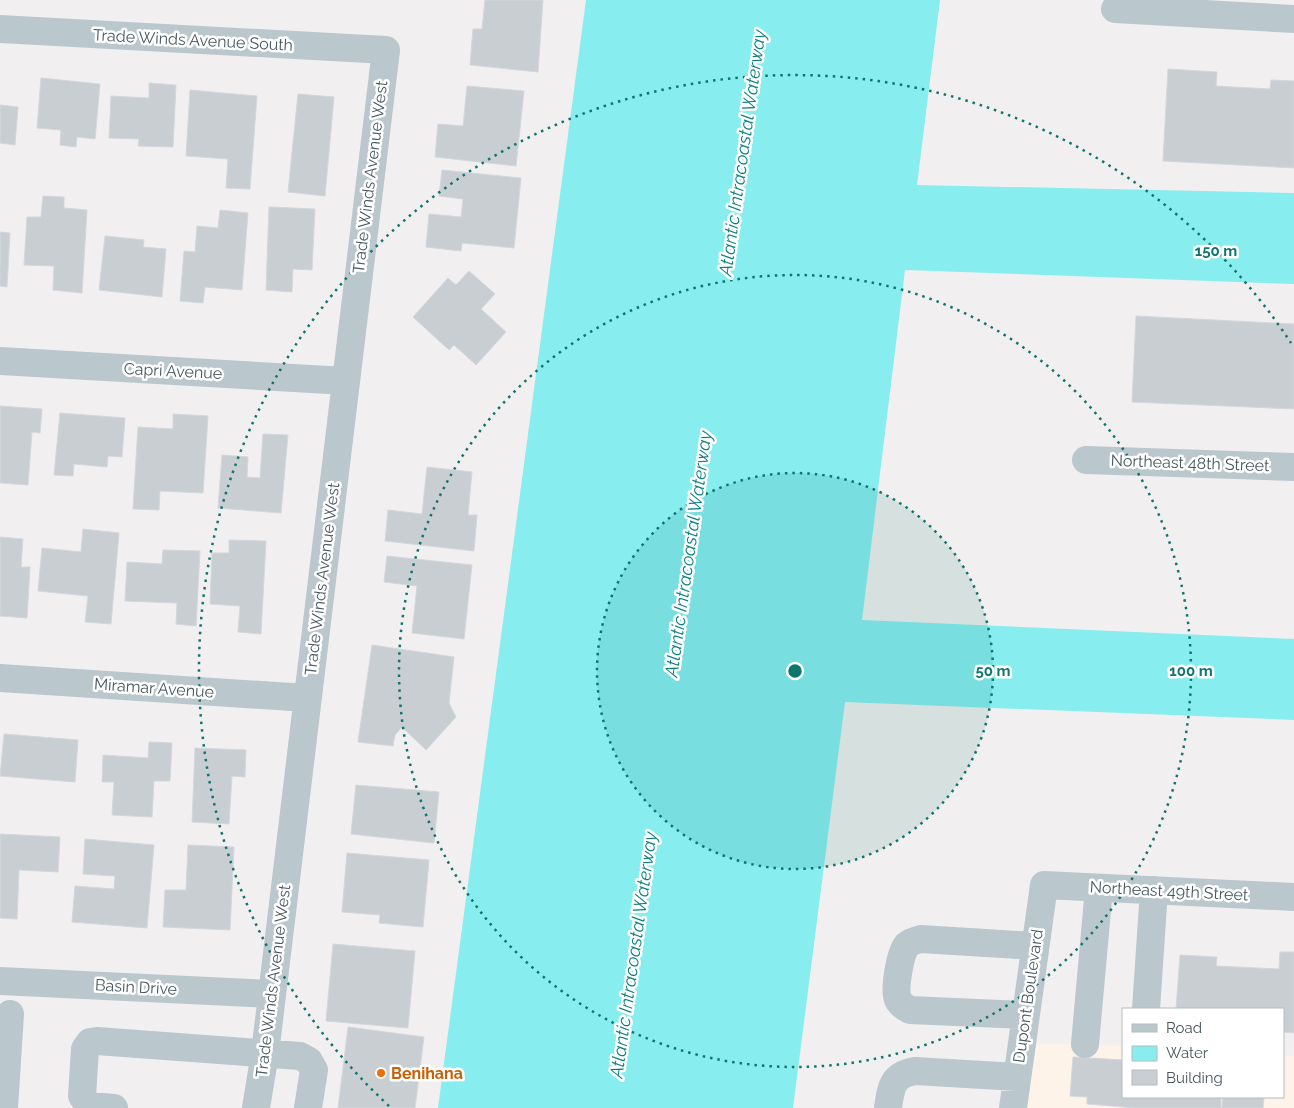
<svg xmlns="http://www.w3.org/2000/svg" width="1294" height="1108" font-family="Raleway,sans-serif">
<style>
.commercial{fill:#fdf3e8}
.water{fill:#88edef}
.building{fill:#c9ced2;stroke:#d3d7db}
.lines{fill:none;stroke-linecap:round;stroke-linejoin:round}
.minor{stroke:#bac7cd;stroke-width:28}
.ring{fill:none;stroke:#0f766e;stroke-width:2.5;stroke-dasharray:2.5 5}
.food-dot{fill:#e8710a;stroke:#fff;stroke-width:2}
.labels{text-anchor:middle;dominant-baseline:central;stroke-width:5;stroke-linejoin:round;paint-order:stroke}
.street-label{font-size:16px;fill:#47575d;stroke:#fff}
.food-label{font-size:16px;font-weight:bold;fill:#c56008;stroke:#fff;text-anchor:start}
.water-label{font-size:18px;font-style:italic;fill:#0b7e80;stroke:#fff}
.centre{fill:#0f766e;stroke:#fff;stroke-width:2.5}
.ring-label{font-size:15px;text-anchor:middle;font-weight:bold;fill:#0f766e;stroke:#fff;stroke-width:5;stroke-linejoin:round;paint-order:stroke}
</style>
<rect width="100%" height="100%" fill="#f2eff0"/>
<path class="commercial" d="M1021 1043 1123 1046V1097H1283V1055L1294 1056V1108H1013Z"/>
<path class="water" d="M586 0H940L917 185 1294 193V284L905 270 862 620 1294 639V720L845 702 793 1108H438Z"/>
<path class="building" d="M485 0H543L538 72 470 65 473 29H482Z
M1168 69 1217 72 1216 86 1270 89 1271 80 1294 81V168L1163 161Z
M41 78 100 84 95 139 77 137 76 147 60 145 61 130 37 128Z
M149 83 176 85 173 147 138 146 139 139 109 138 111 96 149 98Z
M467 86 524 91 516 166 435 157 438 124 463 126Z
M190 90 257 96 250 189 226 188 228 159 186 156Z
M298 94 334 97 325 196 288 192Z
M0 105 18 107 15 145 0 143Z
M442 170 521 178 514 248 462 243 461 251 426 247 429 214 461 217 463 199 439 196Z
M43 196 64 197V208L87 210 82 293 53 290 54 266 24 265 27 217H41Z
M269 207 315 209 312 270 293 269 292 292 266 290Z
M220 210 248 213 242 290 205 287 203 303 180 301 184 251 195 252 197 226 218 228Z
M0 232 10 233 7 287 0 286Z
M105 236 144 240 143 247 166 249 162 297 99 290Z
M469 271 495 294 481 309 506 332 476 365 454 345 449 350 413 317 448 278 456 285Z
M1136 316 1294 324V409L1132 402Z
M0 406 42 409 40 433 32 432 28 485 0 483Z
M60 413 125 418 122 457 108 456 107 467 74 464 73 476 54 475Z
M173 414 208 416 203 493 160 491 159 510 133 509 138 427 173 429Z
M263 434 288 435 281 513 218 508 222 455 248 457 247 477 260 478Z
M427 467 472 472 468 515H477L474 551 385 541 388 510 422 514Z
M83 529 119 533 111 624 85 622 88 596 38 591 42 548 81 552Z
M0 537 23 539 21 567H30L27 618 0 616Z
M229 540 266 541 261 634 238 632 240 606 210 604 212 553H229Z
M163 550 200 551 196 626 176 624 177 603 125 601 127 562 162 564Z
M387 556 472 565 464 639 412 633 417 586 384 582Z
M372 645 454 657 449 703 456 717 426 750 402 727 395 735 393 746 358 742Z
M4 734 78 740 75 782 0 776Z
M149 742 172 743 170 781H154L152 817 112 815 114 782H102L103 755 148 758Z
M195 748 246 750 245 777 232 776 229 824 192 822Z
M356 785 439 792 434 843 351 834Z
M0 834 60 837 58 872 19 870 17 919 0 918Z
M85 839 154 845 147 928 72 922 75 886 114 889 115 876 83 874Z
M188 845 234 847 230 930 163 927 165 890H186Z
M347 853 429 860 423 927 379 923 380 915 342 912Z
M333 944 415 951 408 1028 326 1021Z
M1280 952H1294V1033L1283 1032V1009H1176L1180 955 1217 957 1216 966 1279 969Z
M348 1027 424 1037 415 1108H338Z
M1073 1057 1123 1060V1097H1221V1108H1136L1087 1104V1097L1070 1096Z
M1223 1097H1264L1263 1108H1222Z"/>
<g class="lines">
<path class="minor" d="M1115 9 1294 19
M0 29 386 50 265 1053 256 1108
M0 361 346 381
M1086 460 1294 467
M0 678 307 698
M0 981 271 994
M1146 1009 1154 890
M1025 1015 910 1010C904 1007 898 1003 897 996 895 986 900 953 907 945 910 942 917 940 921 939L1035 946
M1085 1044 1099 888
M4 1108 10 1014
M114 1108 89 1106 82 1096 85 1049 90 1042 97 1041 300 1056 309 1061 314 1070 308 1108
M888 1108C891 1087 892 1075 915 1071L1017 1077
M1013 1108 1044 885 1294 897"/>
</g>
<circle cx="795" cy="671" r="198" fill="#0f766e" fill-opacity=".12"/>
<g class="ring">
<circle cx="795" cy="671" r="198"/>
<circle cx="795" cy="671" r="396"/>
<path d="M389 1106A595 595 0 1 1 1291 343"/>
</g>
<circle class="food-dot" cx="381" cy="1073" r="5"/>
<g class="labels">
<g class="street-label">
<text transform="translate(193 40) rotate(3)">Trade Winds Avenue South</text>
<text transform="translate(370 177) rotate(-83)">Trade Winds Avenue West</text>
<text transform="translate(173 371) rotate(3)">Capri Avenue</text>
<text transform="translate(1190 463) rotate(2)">Northeast 48th Street</text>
<text transform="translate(322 579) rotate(-83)">Trade Winds Avenue West</text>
<text transform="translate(154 688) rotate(4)">Miramar Avenue</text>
<text transform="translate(1169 891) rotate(3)">Northeast 49th Street</text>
<text transform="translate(273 981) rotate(-83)">Trade Winds Avenue West</text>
<text transform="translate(136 987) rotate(3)">Basin Drive</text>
<text transform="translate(1028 996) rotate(-82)">Dupont Boulevard</text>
</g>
<g class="food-label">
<text x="391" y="1073">Benihana</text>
</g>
<g class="water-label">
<text transform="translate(742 153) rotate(-82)">Atlantic Intracoastal Waterway</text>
<text transform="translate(688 554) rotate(-82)">Atlantic Intracoastal Waterway</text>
<text transform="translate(633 955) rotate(-82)">Atlantic Intracoastal Waterway</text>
</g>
</g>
<circle cx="795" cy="671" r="8" class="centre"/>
<g class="ring-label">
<text x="1216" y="256">150 m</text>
<text x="993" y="676">50 m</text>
<text x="1191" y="676">100 m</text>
</g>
<rect x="1122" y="1008" width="162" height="90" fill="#ffffff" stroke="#b5bcbe"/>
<rect x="1132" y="1024" width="25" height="8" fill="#bac7cd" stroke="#b5bcbe"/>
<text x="1166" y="1033" font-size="15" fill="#47575d">Road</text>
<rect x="1132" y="1046" width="25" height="15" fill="#88edef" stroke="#b5bcbe"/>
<text x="1166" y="1058" font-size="15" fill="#47575d">Water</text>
<rect x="1132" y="1070" width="25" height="15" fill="#c9ced2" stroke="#b5bcbe"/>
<text x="1166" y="1083" font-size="15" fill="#47575d">Building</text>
</svg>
